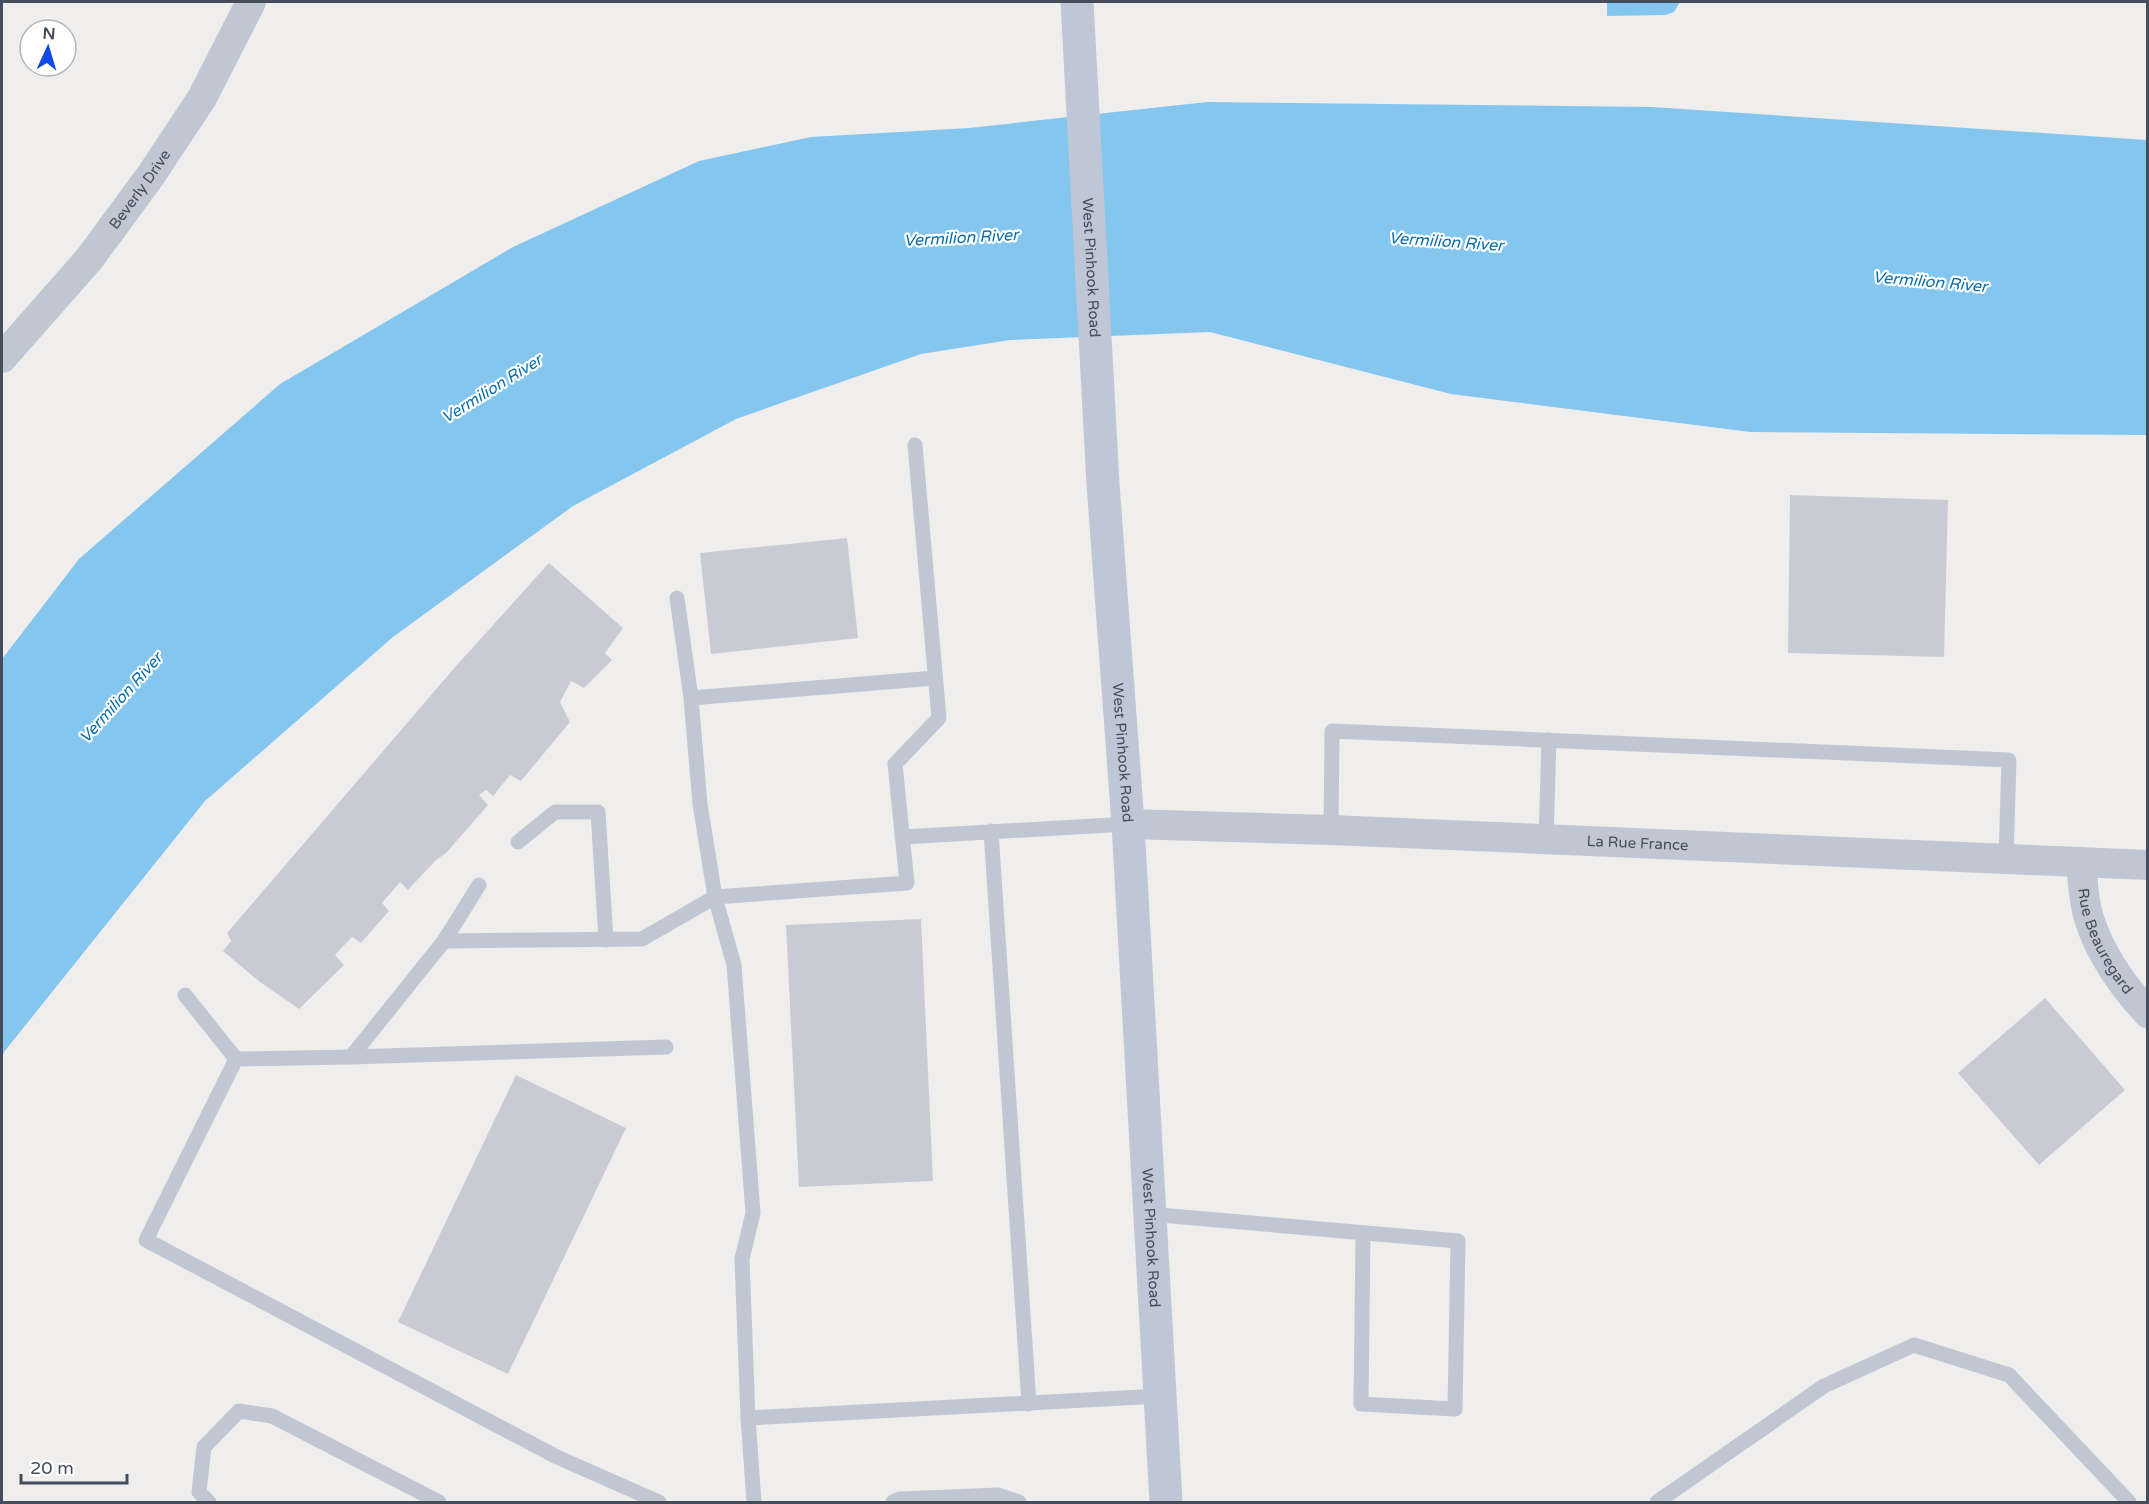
<svg xmlns="http://www.w3.org/2000/svg" width="2149" height="1504" font-family="'Varela Round',sans-serif">
<style>
.water{fill:#85c6ef}
.building{fill:#c9cbd4}
.lines{fill:none;stroke-linecap:round;stroke-linejoin:round}
.service{stroke:#c0c7d3;stroke-width:15}
.minor{stroke:#c0c7d3;stroke-width:30}
.secondary{stroke:#bfc7d7;stroke-width:33}
.labels{text-anchor:middle;dominant-baseline:central;stroke-width:4.5;stroke-linejoin:round;paint-order:stroke}
.street-label{font-size:15px;fill:#454d5c;stroke:#fff}
.water-label{font-size:16px;font-style:italic;fill:#076dac;stroke:#fff}
</style>
<rect width="100%" height="100%" fill="#f0eeed"/>
<path class="water" d="M1607 2H1680L1674 12 1665 15 1607 16Z
M1207 102 1652 107 2147 140V435L1750 432 1451 394 1210 332 1010 340 921 354 736 419 573 506 393 637 205 801 4 1052 2 1059V659L79 559 280 384 513 247 699 161 811 137 969 128Z"/>
<path class="building" d="M1790 495 1948 500 1944 657 1788 653Z
M847 538 858 638 711 654 700 553Z
M549 563 623 628 605 653 612 660 584 688 571 681 560 702 570 722 521 781 510 775 493 796 486 790 479 795 488 805 446 853 436 860 408 890 400 882 382 903 389 911 361 943 352 937 335 955 344 965 299 1009 260 982 223 951 231 941 227 933 456 666Z
M921 919 933 1181 799 1187 786 925Z
M2045 998 2125 1090 2039 1165 1958 1073Z
M516 1075 626 1128 508 1374 398 1322Z"/>
<g class="lines">
<path class="service" d="M915 445 939 718 895 764 907 883 715 897 700 804 691 698 935 678
M677 598 691 698
M1331 830 1332 731 2009 760 2006 859
M991 831 1029 1404
M903 837 1128 824
M1546 839 1549 740
M518 842 555 812H598L606 940
M444 941 479 885
M185 995 236 1059
M351 1057 666 1047
M1148 1214 1458 1241 1455 1409 1361 1404 1363 1234
M748 1418 1159 1396
M209 1502 199 1492 204 1447 239 1411 272 1416 439 1502
M659 1502 557 1457 146 1240 236 1059 351 1057 444 941 642 939 715 897 734 965 753 1213 742 1259 748 1418 754 1502
M893 1502 900 1499 998 1495 1019 1502
M1657 1502 1824 1386 1914 1345 2009 1375 2129 1502"/>
<g class="minor">
<path id="s1" d="M2 358 90 258 151 175 202 98 251 2"/>
<path id="s2" d="M1128 824 1331 830 2148 865"/>
<path id="s3" d="M2081 862C2083 881 2083 900 2089 918 2099 952 2123 987 2148 1013"/>
</g>
<path class="secondary" id="s4" d="M1077 2 1103 484 1128 824 1166 1502"/>
</g>
<g class="labels">
<g class="street-label">
<text stroke="none"><textPath href="#s1" startOffset="218">Beverly Drive</textPath></text>
<text stroke="none"><textPath href="#s4" startOffset="266">West Pinhook Road</textPath></text>
<text stroke="none"><textPath href="#s4" startOffset="752">West Pinhook Road</textPath></text>
<text stroke="none"><textPath href="#s2" startOffset="510">La Rue France</textPath></text>
<text stroke="none"><textPath href="#s3" startOffset="84">Rue Beauregard</textPath></text>
<text stroke="none"><textPath href="#s4" startOffset="1238">West Pinhook Road</textPath></text>
</g>
<g class="water-label">
<text transform="translate(961 238) rotate(-3)">Vermilion River</text>
<text transform="translate(1446 242) rotate(4)">Vermilion River</text>
<text transform="translate(1930 282) rotate(5)">Vermilion River</text>
<text transform="translate(492 389) rotate(-32)">Vermilion River</text>
<text transform="translate(121 698) rotate(-48)">Vermilion River</text>
</g>
</g>
<rect width="2149" height="1504" fill="none" stroke="#454d5c" stroke-width="6"/>
<g transform="translate(48 48) rotate(4)"><circle r="28" fill="#ffffff" stroke="#b5b8be" stroke-width="1.5"/>
<path d="M0-4.5L10 22L0 15L-10 22Z" fill="#1349e5"/>
<text y="-9" font-size="16" font-weight="bold" text-anchor="middle" fill="#454d5c">N</text>
</g>
<path d="M21 1474v9h106v-9" fill="none" stroke="#454d5c" stroke-width="3"/>
<text x="30" y="1474" font-size="18" fill="#454d5c" stroke="#ffffff" stroke-width="4.5" paint-order="stroke">20 m</text>
</svg>
